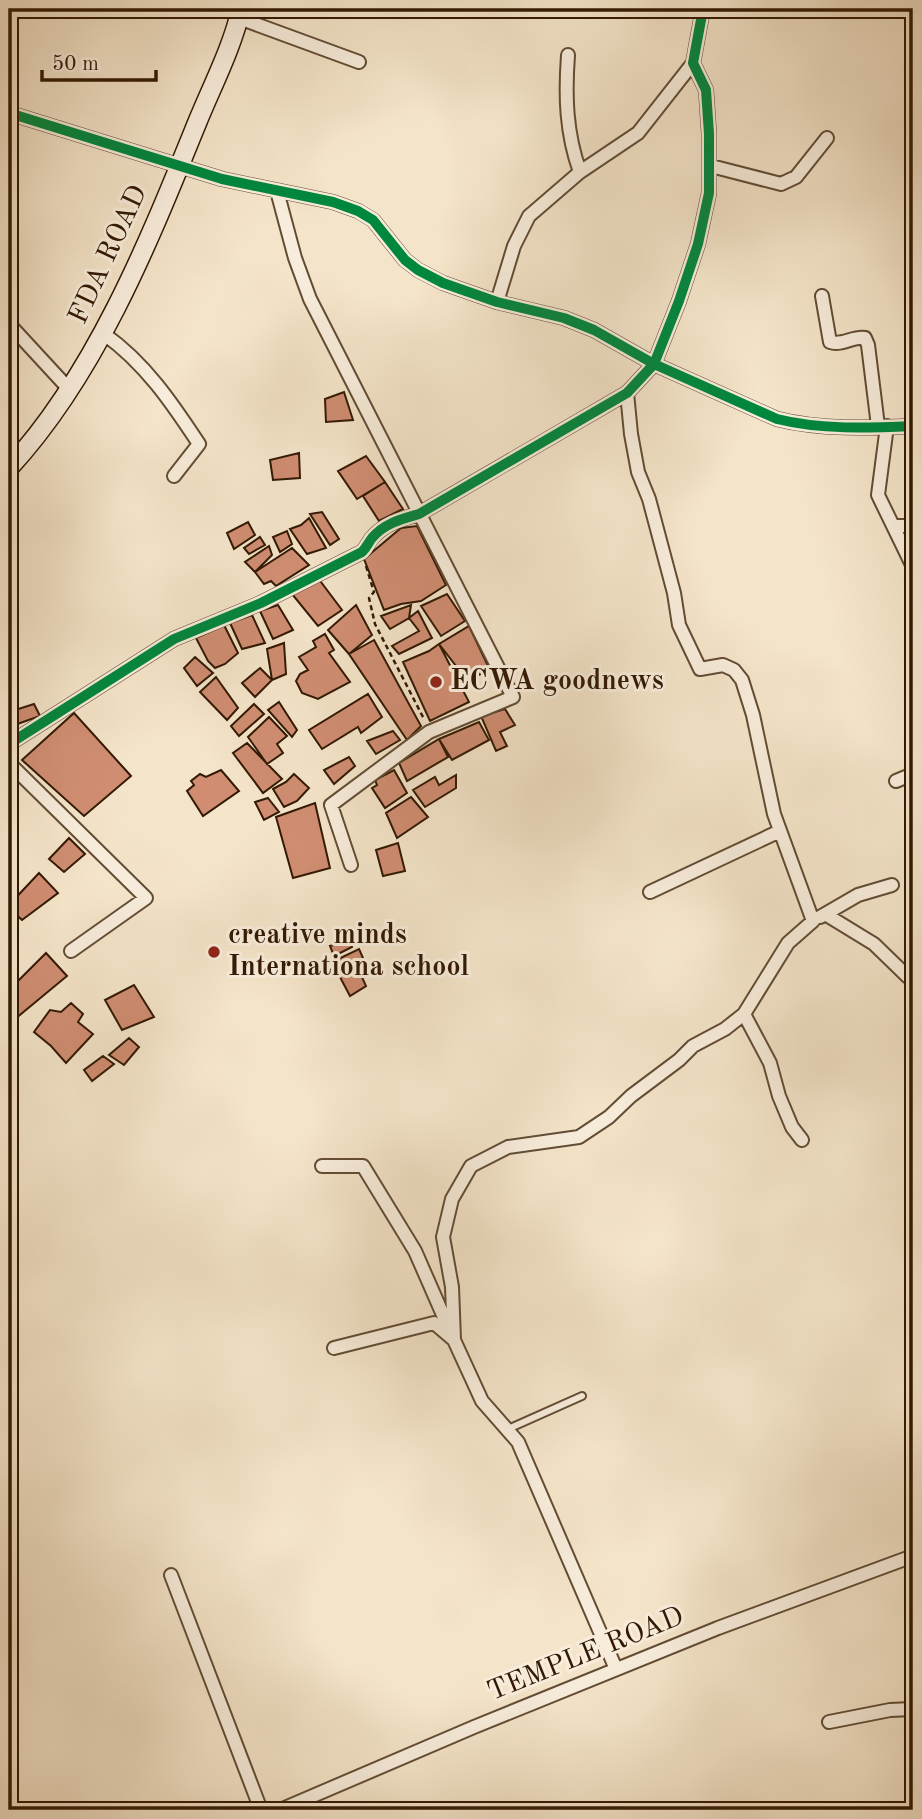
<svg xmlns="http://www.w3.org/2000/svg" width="922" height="1819" font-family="'Old Standard TT',serif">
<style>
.building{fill:#d08d72;stroke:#321903;stroke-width:2}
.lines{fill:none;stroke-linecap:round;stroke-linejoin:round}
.lane-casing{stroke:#624c34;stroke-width:10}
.street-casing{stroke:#624c34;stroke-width:16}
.secondary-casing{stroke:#321903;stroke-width:21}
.path{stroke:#321903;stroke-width:2.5;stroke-dasharray:5 3.5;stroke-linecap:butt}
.lane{stroke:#f8eddc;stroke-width:6}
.street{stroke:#f8eddc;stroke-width:12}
.secondary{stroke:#f8eddc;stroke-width:18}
.cycleway-casing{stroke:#f8eddc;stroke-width:15}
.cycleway{stroke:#00873e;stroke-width:10}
.poi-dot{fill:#8f2418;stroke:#f8eddc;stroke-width:2.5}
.labels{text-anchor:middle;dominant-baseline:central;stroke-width:6;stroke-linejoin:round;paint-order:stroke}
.street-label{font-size:28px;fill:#321903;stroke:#f8eddc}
.poi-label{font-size:28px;font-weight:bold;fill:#321903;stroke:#f8eddc;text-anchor:start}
</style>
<rect width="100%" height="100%" fill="#f4e4c9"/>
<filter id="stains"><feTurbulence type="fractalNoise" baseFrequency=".00286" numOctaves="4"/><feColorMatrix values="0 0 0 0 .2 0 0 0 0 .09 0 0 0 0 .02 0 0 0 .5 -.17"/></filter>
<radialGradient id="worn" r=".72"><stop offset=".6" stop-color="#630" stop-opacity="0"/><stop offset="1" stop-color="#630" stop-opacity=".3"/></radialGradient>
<path class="building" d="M344 392 353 420 326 422 325 399Z
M299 453 300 478 273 480 270 460Z
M366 456 385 482 357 499 338 471Z
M385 482 403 509 379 521 363 496Z
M322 512 339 539 330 545 310 514Z
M309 518 326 548 307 554 290 529 301 525Z
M248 522 255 535 234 549 227 533Z
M417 526 446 585 421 601 401 604 384 610 364 559 401 528Z
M287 531 292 544 280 552 273 537Z
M260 537 265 545 249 554 244 548Z
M269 546 272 555 255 572 245 562Z
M292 548 309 565 276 586 271 581 264 584 255 572Z
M318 578 342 610 318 626 292 594Z
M447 594 465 621 441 636 421 606Z
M278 605 293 630 273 639 260 611Z
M356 605 372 635 349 654 328 630Z
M411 605 409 618 390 629 381 616Z
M418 611 432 638 399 654 392 646 419 631 409 618Z
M252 615 265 643 242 649 230 623Z
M224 625 238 653 225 664 215 668 208 661 196 638Z
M469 626 490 670 467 680 439 644Z
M325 634 334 650 329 653 350 682 318 699 302 693 296 681 300 674 308 670 299 657 316 647 313 641Z
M374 640 421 726 407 740 349 654Z
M284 643 286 674 272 680 267 649Z
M439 644 469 702 430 721 403 662 429 651Z
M195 657 213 673 197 686 184 668Z
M260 668 272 680 255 697 242 683Z
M216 677 238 708 227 720 200 692Z
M368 694 382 717 361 733 358 727 322 749 309 730Z
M279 702 297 730 292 737 268 710Z
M34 704 40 716 9 727V712Z
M254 704 264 714 239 736 231 726Z
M505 709 515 725 500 732 507 746 496 751 481 716Z
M74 713 131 776 84 816 22 760Z
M269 717 287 736 277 744 283 753 267 764 248 737Z
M479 722 489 740 452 760 439 739Z
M393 731 400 740 376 754 367 741Z
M439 739 448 757 407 781 399 763Z
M247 743 282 779 263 793 233 753Z
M349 757 355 766 334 784 324 770Z
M221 770 239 791 203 816 187 791 194 785 191 781 200 774 206 777Z
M394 770 407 793 385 808 372 788 377 785 375 780Z
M294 774 309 788 297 801 284 807 273 789 286 782Z
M456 775V788L425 807 413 790 435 777 439 785Z
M411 797 428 817 397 838 386 813Z
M268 798 279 812 264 820 255 802Z
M315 803 330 868 293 878 276 817Z
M69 838 85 854 64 872 49 859Z
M398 843 405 871 383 876 376 850Z
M39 873 58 893 22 920 9 908V905Z
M350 941 352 947 334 956 330 946Z
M359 949 367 967 361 975 366 986 350 996 332 962Z
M46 953 67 976 9 1024V990Z
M134 985 154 1017 122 1030 105 1000Z
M71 1003 83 1014 78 1022 93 1034 66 1063 51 1046 34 1032 50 1010 61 1012Z
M129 1038 139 1047 124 1065 109 1055Z
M103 1056 114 1064 92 1081 84 1070Z"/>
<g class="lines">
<defs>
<path id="lane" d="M508 1429 582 1396"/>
<path id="street" d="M239 18 359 62
M568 55C565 96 566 133 580 172
M9 113 222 179 333 202 358 211 373 220 405 260 418 270 443 283 497 302 564 318 594 330 654 364 777 419C821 430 869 428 913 426
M711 166 781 184 796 177 827 138
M277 191 295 258 310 299 513 697 429 732 331 805 351 865
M822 296 830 342C842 346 853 336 865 338L868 345 878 426
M497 302 514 246 529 216 580 172 638 133 693 63
M9 324 68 388
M104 334C145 363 172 403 199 444L174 476
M627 393 631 434 638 472 649 499 674 593 679 625 700 669 723 665 734 670 742 680 753 715 774 814 813 921 788 943 744 1014 770 1063 779 1096 792 1127 802 1140
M887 426 878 495 913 567
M893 526H913
M9 744 174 639 261 603 362 552C367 547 368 543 372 538 385 523 402 519 419 514L627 393 654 364 679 301 698 244 709 193V134L706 90 693 63 703 9
M9 763 146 898 71 951
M896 781 913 774
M650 892 780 831
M825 914 874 944 908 977
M820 917 858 895 892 885
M322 1166H363L415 1251 454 1340 452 1287 443 1237 452 1199 471 1166 508 1147 579 1137 609 1117 631 1096 679 1060 693 1046 725 1029 744 1014
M334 1348 434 1323 454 1340 482 1401 518 1442 616 1669
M171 1575 261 1810
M829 1722 890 1710 913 1709
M280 1810 474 1727 718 1628 913 1556"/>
<path id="secondary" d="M9 468C96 374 149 241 197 123 212 86 232 48 241 9"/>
</defs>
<use href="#lane" class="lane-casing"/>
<use href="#street" class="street-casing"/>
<use href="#secondary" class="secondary-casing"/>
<path class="path" d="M366 566 374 592 369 598 375 624 424 719"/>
<use href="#lane" class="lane"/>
<use href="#street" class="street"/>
<use href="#secondary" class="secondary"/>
<defs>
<path id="cycleway" d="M9 113 222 179 333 202 358 211 373 220 405 260 418 270 443 283 497 302 564 318 594 330 654 364 777 419C821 430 869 428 913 426
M9 744 174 639 261 603 362 552C367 547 368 543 372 538 385 523 402 519 419 514L627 393 654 364 679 301 698 244 709 193V134L706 90 693 63 703 9"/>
</defs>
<use href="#cycleway" class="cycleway-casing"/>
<use href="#cycleway" class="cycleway"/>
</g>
<g class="poi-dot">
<circle cx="436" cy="682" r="7"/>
<circle cx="214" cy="952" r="7"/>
</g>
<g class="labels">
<g class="street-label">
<text transform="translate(109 255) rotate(-65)">FDA ROAD</text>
<text transform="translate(586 1655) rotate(-22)">TEMPLE ROAD</text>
</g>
<g class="poi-label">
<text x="450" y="682">ECWA goodnews</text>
<text x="228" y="936">creative minds<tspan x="228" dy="32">Internationa school</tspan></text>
</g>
</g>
<rect width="922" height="1819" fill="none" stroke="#f4e4c9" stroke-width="35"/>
<rect x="10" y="10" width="901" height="1798" fill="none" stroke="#321903" stroke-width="3.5"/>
<rect x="18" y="18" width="887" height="1784" fill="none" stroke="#321903" stroke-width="2"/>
<path d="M42 70v10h114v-10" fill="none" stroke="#321903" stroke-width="3.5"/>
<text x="52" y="70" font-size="21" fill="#321903" stroke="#f8eddc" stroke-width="5" paint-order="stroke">50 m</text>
<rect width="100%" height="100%" filter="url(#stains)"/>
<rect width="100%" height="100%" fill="url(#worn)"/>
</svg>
